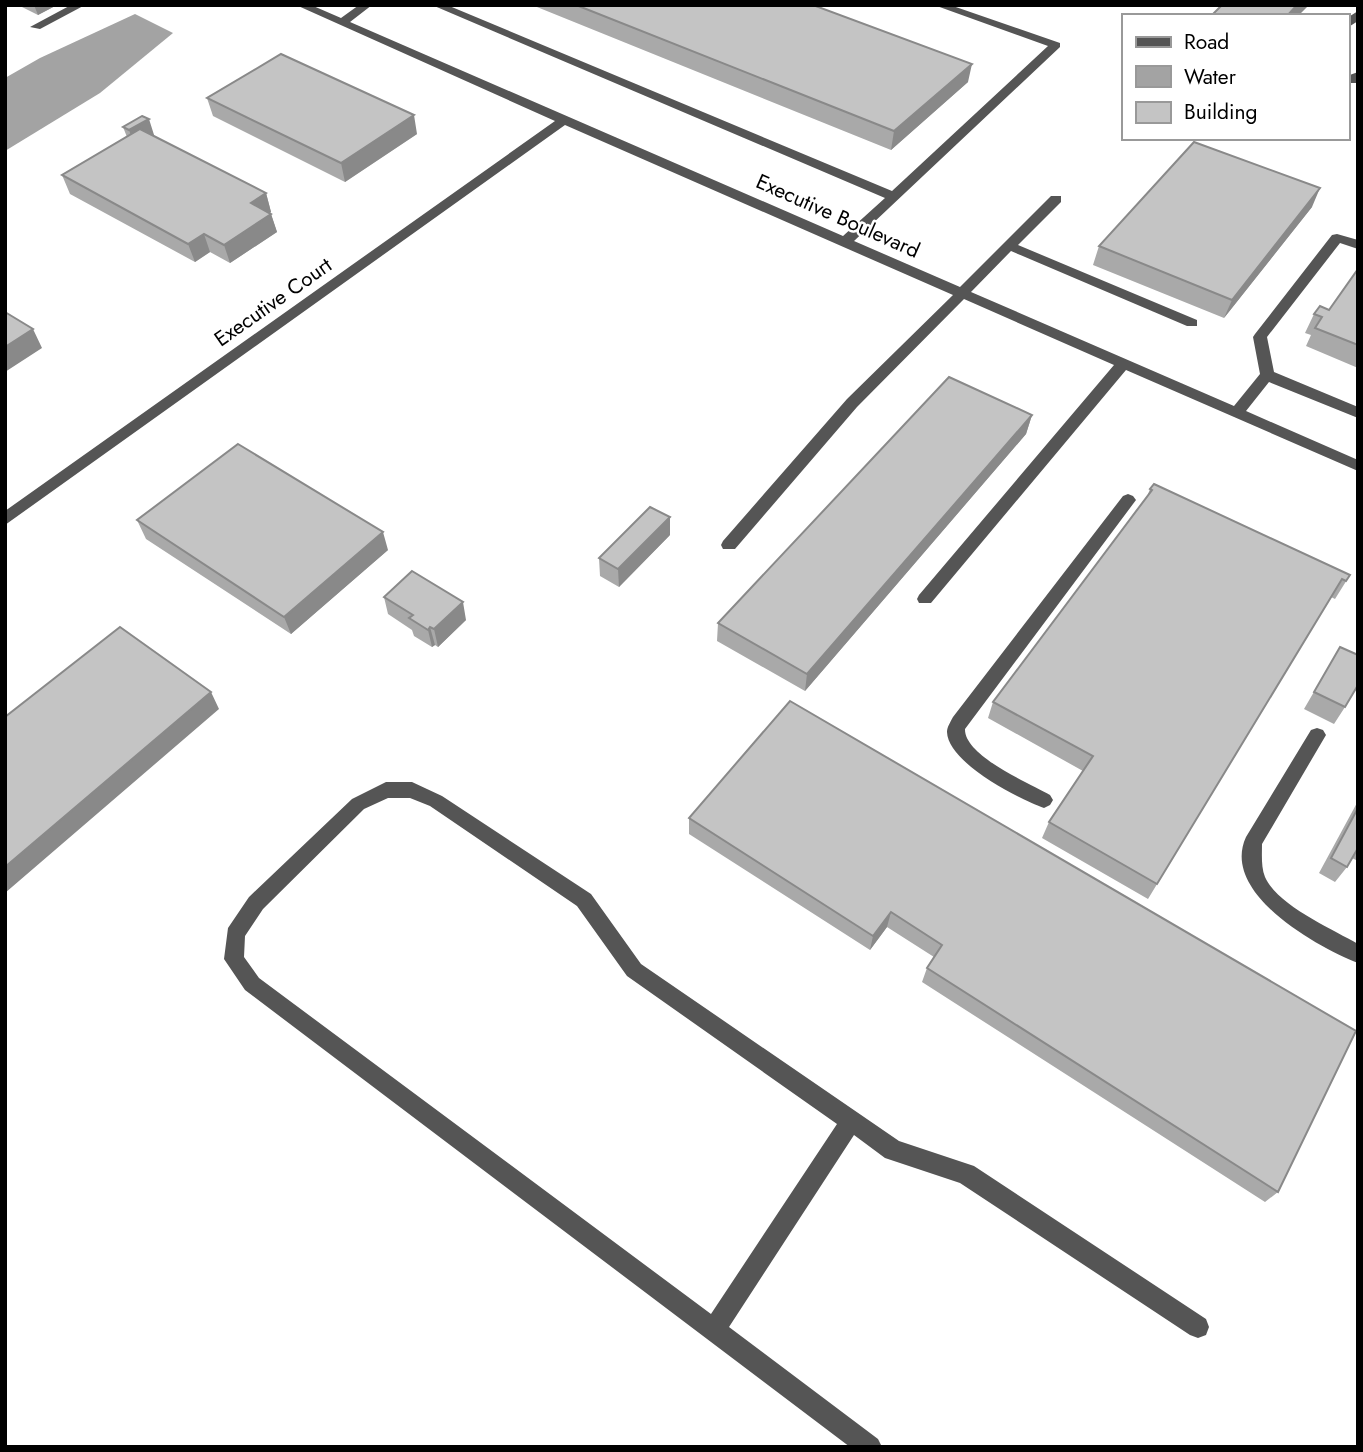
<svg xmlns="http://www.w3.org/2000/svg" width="1363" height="1452" font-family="Jost,sans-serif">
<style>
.water{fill:#a3a3a3}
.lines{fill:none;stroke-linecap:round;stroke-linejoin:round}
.minor{fill:#555;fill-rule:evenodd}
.wall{fill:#a9a9a9}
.shaded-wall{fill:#898989}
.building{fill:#c4c4c4;stroke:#898989;stroke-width:2}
.labels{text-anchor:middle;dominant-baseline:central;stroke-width:5;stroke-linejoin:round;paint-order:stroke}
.far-street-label{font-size:21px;fill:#000;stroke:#fff}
</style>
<rect width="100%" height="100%" fill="#fff"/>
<path class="water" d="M135 14 173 33 100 93 5 151V78L40 58Z"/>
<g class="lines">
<path class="minor" d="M71 5H85L40 29 30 27Z
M296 5H311L341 18 359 5H372L350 22 843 236 885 198 432 5H447L892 191 1048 46 934 5H950L1060 43V47L854 241 960 287 1051 196H1061V202L1018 245 1197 320V326H1187L1011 251 971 292 1234 406 1260 374 1253 337 1255 334 1332 235 1337 234 1358 240V249L1340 243 1267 337 1274 372 1358 407V418L1269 382 1246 411 1358 460V471L1126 370 931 603H919L917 599 919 595 1114 365 964 299 857 407 735 549H723L721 545 723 541 847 399 953 295 565 125 5 525V511L555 121Z
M1358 11V21L1347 28V18Z
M1358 72 1357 83H1347V76Z
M1128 494 1133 496 1136 500 1133 504 965 729C964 756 1029 783 1050 795L1053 800 1050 805 1044 808C1019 799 948 763 947 732 947 727 951 721 953 717L1123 496Z
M1317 728 1323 730 1326 735 1262 844C1262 855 1261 867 1265 877 1277 905 1332 929 1358 944V963C1317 947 1220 893 1246 837L1311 730Z
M386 782H412L442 796 591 894 641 964 899 1141 974 1166 1206 1319 1209 1327 1206 1335 1198 1338 1190 1335 960 1183 885 1158 854 1135 729 1327 878 1439 882 1447H850L245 990 224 959 228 928 249 897 352 799ZM388 798H410L430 806 577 906 627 976 837 1124 711 1314 259 978 244 957 245 936 263 909 364 809Z"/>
</g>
<path class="wall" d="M18 5H57L38 15Z
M532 5H813L968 82 891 150Z
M207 98 417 134 345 182 213 116Z
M123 127 155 137 266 193 271 212 270 213 271 214 277 232 230 263 210 252 195 262 70 194 62 175 127 137Z
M1312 207 1224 318 1093 265 1099 246Z
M1358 269V368L1306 346 1311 335 1305 333 1314 314 1329 310Z
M1032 415 1026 434 805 691 717 641 718 623Z
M1150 489 1350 575 1335 599 1331 597 1148 899 1042 838 1049 822 1083 771 988 718 993 702 1147 497Z
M137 520 388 550 291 634 146 539Z
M670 535 619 587 600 576 599 558Z
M384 597 466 620 438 647 435 645 432 647 414 636 412 630 388 614Z
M1340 647 1345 707 1334 724 1304 709Z
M790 701 1278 1192 1265 1202 922 982 927 968 934 957 887 927 870 950 689 834V818Z
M1358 801V861L1352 858 1347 867 1335 882 1319 873Z"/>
<path class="shaded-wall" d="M34 5H57L38 15Z
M1297 5H1309L1298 16H1287Z
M972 64 968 82 891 150 894 131Z
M414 115 417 134 345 182 341 163Z
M149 119 155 138 136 149 129 130Z
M1320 188 1312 207 1224 318 1232 300Z
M266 193 271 212 256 222 251 203Z
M271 214 277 232 230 263 224 245Z
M204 234 210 252 195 262 188 244Z
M33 329 42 348 5 372V347Z
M1032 415 1026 434 805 691 807 674Z
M670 517V535L619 587 618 569Z
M383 532 388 550 291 634 284 617Z
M463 602 466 620 438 647 434 629Z
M430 627 435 645 432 647 428 630Z
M211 692 219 709 5 893V867Z
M891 912 887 927 870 950 873 936Z"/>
<path class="building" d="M576 5H813L972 64 894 131Z
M1222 5H1297L1287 16H1211Z
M281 54 414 115 341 163 207 98Z
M142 116 149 119 129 130 123 127Z
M140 129 266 193 251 203 271 214 224 245 204 234 188 244 62 175Z
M1194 142 1320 188 1232 300 1099 246Z
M1358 269V345L1315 328 1322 317 1314 314 1320 306 1329 310Z
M5 312 33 329 5 347Z
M949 377 1032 415 807 674 718 623Z
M238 444 383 532 284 617 137 520Z
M1154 484 1350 575 1346 581 1342 579 1157 884 1049 822 1093 756 993 702 1152 490 1150 489Z
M650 507 670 517 618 569 599 558Z
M412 571 463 602 434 629 430 627 428 630 409 618 413 615 384 597Z
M120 627 211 692 5 867V717Z
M1340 647 1358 655V685L1345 707 1314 692Z
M790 701 1356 1031 1278 1192 927 968 942 945 891 912 873 936 689 818Z
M1358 808V848L1347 867 1331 858Z"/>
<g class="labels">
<g class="far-street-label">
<text transform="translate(838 216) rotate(24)">Executive Boulevard</text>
<text transform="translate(273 302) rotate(-35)">Executive Court</text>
</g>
</g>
<rect width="1363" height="1452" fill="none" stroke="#000000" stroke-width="14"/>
<rect x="1122" y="14" width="228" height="126" fill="#ffffff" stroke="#999999" stroke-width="2"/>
<rect x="1136" y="37" width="35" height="10" fill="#555555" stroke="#999999" stroke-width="2"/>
<text x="1184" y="49" font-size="21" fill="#000000">Road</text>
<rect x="1136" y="66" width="35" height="21" fill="#a3a3a3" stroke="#999999" stroke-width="2"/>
<text x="1184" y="84" font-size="21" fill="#000000">Water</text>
<rect x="1136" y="102" width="35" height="21" fill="#c4c4c4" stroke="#999999" stroke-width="2"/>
<text x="1184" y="119" font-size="21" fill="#000000">Building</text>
</svg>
